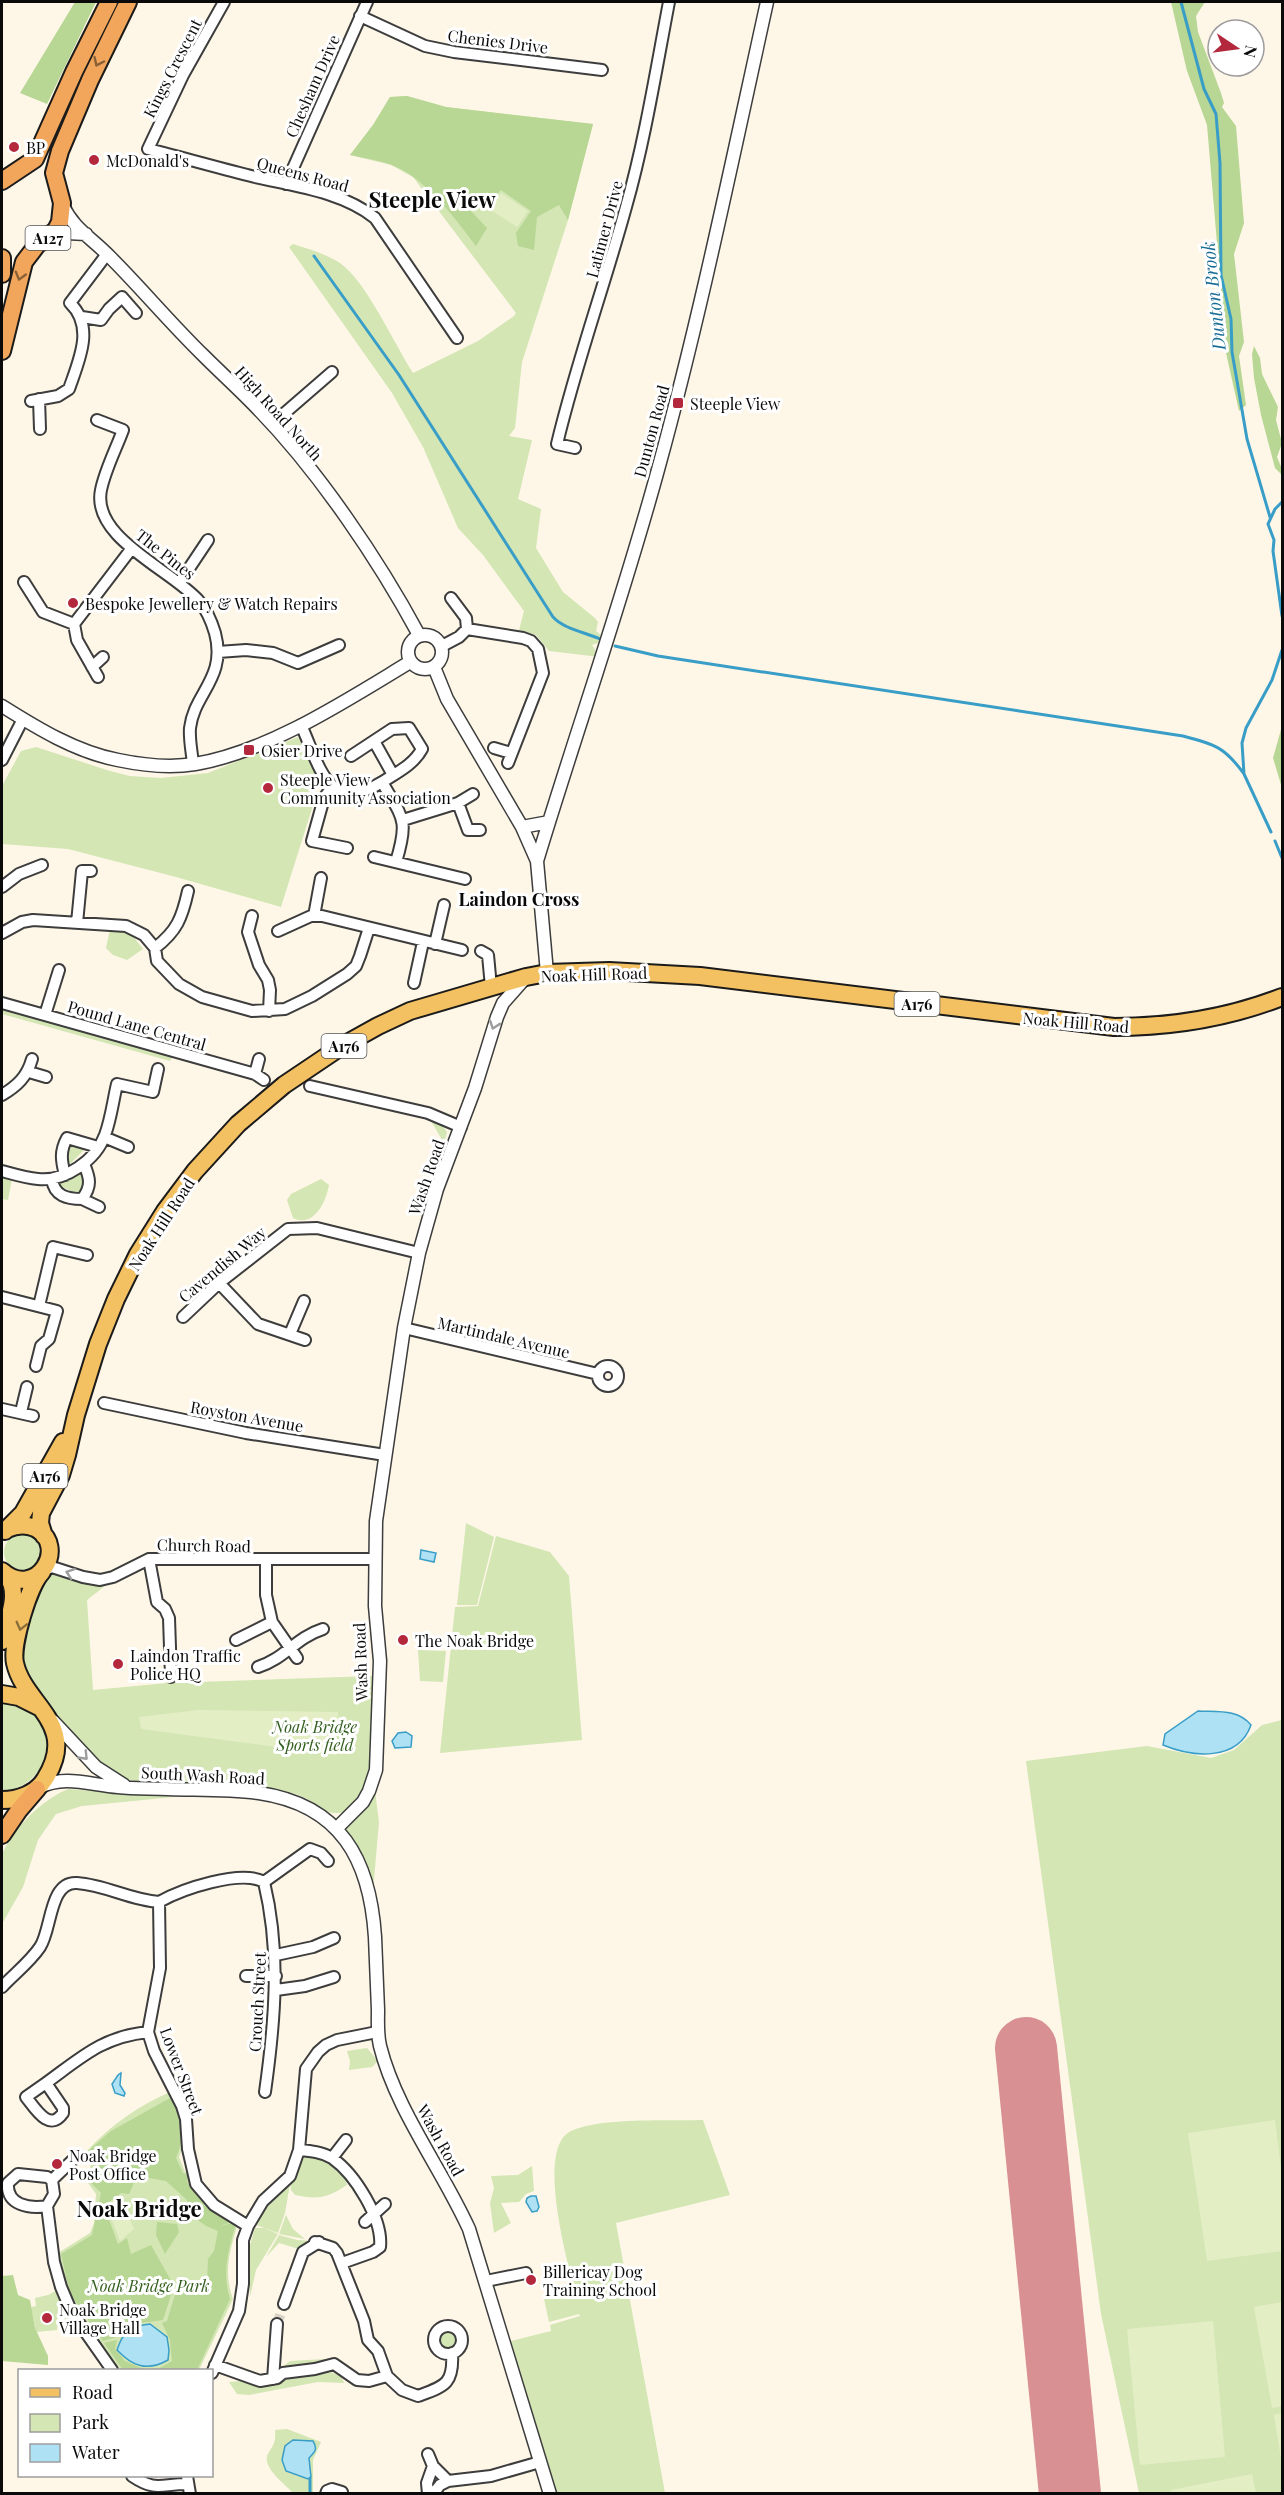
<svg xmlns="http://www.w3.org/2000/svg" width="1284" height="2495" font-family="'Playfair Display',serif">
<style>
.green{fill:#d3e6b4}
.forest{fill:#b8d694}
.pitch{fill:#e4eec5}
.water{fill:#aee1f3;stroke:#389dc7;stroke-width:1.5}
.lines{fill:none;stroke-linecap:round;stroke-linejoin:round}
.stream{stroke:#389dc7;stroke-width:3}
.runway{stroke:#d89092;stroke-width:62}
.minor-tunnel{stroke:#d9d3c6;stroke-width:10;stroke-dasharray:10 5;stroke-linecap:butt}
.minor-casing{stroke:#3d3d3d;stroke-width:14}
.tertiary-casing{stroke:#3d3d3d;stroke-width:15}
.primary-casing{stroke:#1b1b1b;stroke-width:20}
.trunk-casing{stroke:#1b1b1b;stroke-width:20}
.minor{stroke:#fff;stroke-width:10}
.tertiary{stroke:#fff;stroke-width:12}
.primary{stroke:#f4c162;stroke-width:16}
.trunk{stroke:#f2a65b;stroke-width:16}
.oneway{stroke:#8a6037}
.oneway2{stroke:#9d9d9d}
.oneway3{stroke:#8b6f3a}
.poi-dot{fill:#b3283d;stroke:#fff;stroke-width:2}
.labels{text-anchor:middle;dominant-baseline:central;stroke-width:6;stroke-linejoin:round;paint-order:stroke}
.shield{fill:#fff;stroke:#545454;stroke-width:1.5}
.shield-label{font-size:15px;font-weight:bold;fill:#0a0a0a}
.street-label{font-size:16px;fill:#0a0a0a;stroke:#fff}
.poi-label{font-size:16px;fill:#0a0a0a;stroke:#fff;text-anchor:start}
.park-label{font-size:16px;font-style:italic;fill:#325e1e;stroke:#fff}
.water-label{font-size:18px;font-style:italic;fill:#196c95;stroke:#fff}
.neighbourhood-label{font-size:18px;font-weight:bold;fill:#0a0a0a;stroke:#fff}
.district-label{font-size:22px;font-weight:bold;fill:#0a0a0a;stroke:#fff}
</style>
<rect width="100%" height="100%" fill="#fef7e7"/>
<path class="green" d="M407 96 446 107 593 124 568 220 522 362 515 428 509 436 532 440 518 499 541 509 536 548 563 592 595 618 598 622 596 631 601 635 598 643 592 645 600 657 549 651 536 635 519 630 524 611 483 555 458 528 423 447 392 393 289 247 293 244C309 249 326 254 340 263 366 281 395 345 413 373L478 341 514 316 516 313 413 177 391 165 350 155 373 125 390 97Z
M298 737 321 780 281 907 176 877 68 849 2 844V786L21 751 36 747 110 771 130 776 161 778 208 773Z
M110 929 132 935 143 949 127 960 113 955 106 948Z
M2 1007 173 1056 170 1061 2 1014Z
M431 1121 442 1125 447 1132 444 1143Z
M69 1144 87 1147 70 1164 65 1153Z
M83 1171 86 1180 79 1195 57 1184 70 1175Z
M2 1176 12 1179 8 1200 2 1199Z
M321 1179 329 1185C326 1202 314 1228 293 1218L287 1200 291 1194Z
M466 1523 494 1537 477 1605H457Z
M4 1552a18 18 0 1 1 36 0a18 18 0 1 1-36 0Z
M496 1536 550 1552 569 1576 582 1740 440 1753 455 1607 478 1606Z
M54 1573 105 1586 87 1600 93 1690 167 1683 372 1676C373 1705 381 1811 338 1813 324 1814 316 1804 305 1798 298 1794 287 1791 279 1790 234 1782 187 1784 141 1783 129 1780 117 1776 107 1769 85 1756 28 1685 21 1661 18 1652 29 1612 33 1603 39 1591 42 1579 54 1573Z
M418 1650 446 1651 443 1682 420 1681Z
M2 1699C10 1702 21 1703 28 1708 66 1733 44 1789 2 1791Z
M1282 1720V2493H1139L1101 2314 1026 1761 1147 1746 1211 1758 1234 1750 1262 1725Z
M374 1783 379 1822 373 1891 340 1826Z
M68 1789 174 1797 82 1806 56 1814 38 1840 23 1887 2 1924C2 1909 0 1865 2 1854 14 1827 42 1800 68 1789Z
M367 2048 378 2061 372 2067 349 2070 350 2061 347 2051Z
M170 2092C183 2115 190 2133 179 2157L185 2172 190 2171C189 2199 217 2210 238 2223 230 2250 223 2272 233 2299L199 2370H121L84 2328 77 2329 71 2320 58 2324 57 2330 36 2332 31 2307 36 2306 35 2298 48 2295 63 2287 58 2253 90 2233 94 2223 96 2194 83 2176 90 2168 93 2159 87 2151C111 2125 138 2106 170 2092Z
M703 2120 730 2195 616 2223 665 2493H549L507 2342 551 2331 550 2325 580 2316 579 2314 549 2322 544 2299 575 2293C568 2263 535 2148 571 2131 601 2117 668 2121 703 2120Z
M300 2153C325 2160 339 2157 347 2185 327 2198 319 2200 295 2195L291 2190 290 2184 285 2213 278 2233 256 2225 268 2203 281 2192Z
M532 2166 534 2191 526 2194 519 2202 501 2203 511 2223 494 2233 490 2203 494 2188 491 2176 518 2175Z
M286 2215 293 2229 305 2239 279 2234Z
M255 2228H264L278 2234 256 2270 250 2297 249 2249Z
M279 2235 297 2240 317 2241 302 2250 279 2243 266 2257Z
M434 2340a14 14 0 1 1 28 0a14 14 0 1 1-28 0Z
M325 2359 327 2363 280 2369 290 2361Z
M327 2371 341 2376 344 2383 318 2382 249 2395 237 2394 229 2382 241 2381 257 2384 284 2377Z
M287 2429 321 2442 313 2460V2493H293C285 2484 259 2466 269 2452 274 2444 276 2441 275 2430Z"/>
<path class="forest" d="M75 2H96L47 104 20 93Z
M1171 2H1205L1196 16 1198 32 1221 93 1224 103 1222 107 1236 126 1244 223 1234 254 1244 342 1239 356 1246 405 1239 411 1222 335 1223 314 1207 125 1187 71Z
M407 96 446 107 593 124 568 220 559 205 537 217 534 250 518 246 516 233 531 211 501 190 491 201 476 206 471 211 487 228 476 246C453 216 428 180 392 165 379 160 363 158 350 155L373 125 390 97Z
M1254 346 1260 358 1262 374 1278 407 1276 420 1282 443 1277 457 1282 469V475L1275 468 1261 415 1254 378 1252 354Z
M1282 726V788L1273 758Z
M170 2098C184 2120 186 2133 176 2158L183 2173 188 2175 187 2182 205 2206 232 2222 219 2226 234 2223 235 2227C228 2251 222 2274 230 2299L197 2370H156L172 2361 170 2340 162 2323 167 2321 177 2288 183 2291 207 2284 208 2259 214 2251 218 2231C202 2225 188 2216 187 2200L166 2181 137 2176 129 2194 121 2193 104 2206 118 2244 127 2238 131 2254 151 2245 174 2286 163 2320 133 2324 117 2337 103 2341 70 2294 61 2254 92 2235 101 2193 84 2176 91 2171 96 2160 88 2151 111 2131Z
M157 2222 177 2224 179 2232 165 2254 156 2235Z
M13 2275 18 2295 30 2300 35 2328 48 2356V2365L2 2361V2276Z
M117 2340 115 2349 125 2361 146 2370H123L104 2343Z"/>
<path class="pitch" d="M501 193 528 211 517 227 491 210Z
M198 1710 338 1712 336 1755 141 1729 139 1717Z
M1275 2120 1282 2176V2251L1207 2261 1188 2133Z
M120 2195 134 2229 120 2241 107 2207Z
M1282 2302V2406L1272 2408 1254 2307Z
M1213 2321 1225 2457 1140 2465 1127 2329Z
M1282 2413V2465L1274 2415Z
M1252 2474 1256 2493H1171V2490Z"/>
<path class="water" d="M421 1550 436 1553 434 1562 420 1559Z
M1198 1711C1218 1712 1238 1709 1251 1725 1238 1762 1192 1757 1163 1745L1165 1734Z
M406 1732 412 1736 411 1747 395 1748 392 1741 398 1733Z
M121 2073 120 2085 125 2093 124 2096 115 2093 112 2084 118 2075Z
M531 2196H536L539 2207 537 2211 532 2212 526 2202 527 2198Z
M150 2324 167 2337 169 2350 168 2360C147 2372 132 2366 117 2350 123 2331 131 2326 150 2324Z
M293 2440 313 2441C318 2449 315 2452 309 2458L311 2477 308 2479 286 2471 282 2460 285 2446Z"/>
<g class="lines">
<path class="stream" d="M1181 2 1204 89 1216 114 1220 163 1221 275 1231 319 1232 352 1247 439 1270 517
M314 256 399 375 553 617C564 629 584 632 600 639
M1282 502 1275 509 1268 524 1274 540 1273 551 1282 616
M615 646 658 656 1183 736C1214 744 1225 747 1244 774
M1271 832 1244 774 1242 743 1246 728 1272 680 1282 650
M1275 841 1282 858
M310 2494V2478"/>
<path class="runway" d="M1026 2048 1070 2494"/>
<path class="minor-tunnel" d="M277 2324 284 2304"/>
<defs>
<path id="minor" d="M224 2 183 75 148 149C184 158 219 168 255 177 295 186 343 192 375 218L457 338
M360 16 425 46 454 52 602 70
M286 184 367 2
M82 317 101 320 109 309 122 297 136 313
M39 399 40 429
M31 401 58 396 69 389C79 360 95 327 70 303L107 254
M97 420 123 430C116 449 105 470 101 490 91 538 172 570 199 601 206 609 212 623 215 633 227 678 194 693 190 728 189 739 192 753 193 764
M272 424 332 372
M575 448 557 444C576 364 604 287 626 207 645 140 656 70 669 2
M24 582 43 612 74 624
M180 582 208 540
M451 598 466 618 467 629
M442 646 459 637 467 629 523 638 531 641 538 649 543 673 508 763
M218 652 246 650 273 653 298 663 339 645
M92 667 103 657
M98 677 77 640 74 624 132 548
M301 725C320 766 327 816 384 781 398 772 414 764 422 749L409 728 392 729 351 756
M374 741 393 775
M494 748 511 753
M2 760 23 719
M382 782C403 819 409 819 396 862
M333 786 324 798 312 841 347 848
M458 803 468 830H480
M403 820 458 803 473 794
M374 857 465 879
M2 887 19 874 42 865
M252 916 248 932 259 965 268 980 270 990 269 1011
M314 916 321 878
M77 923 82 871H91
M278 931 311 916H322L462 950
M2 933 22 922 33 920 126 926 144 935 155 948 157 961 179 984 202 997 252 1011 285 1009 312 996 347 974 356 966 360 956 369 928
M435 944 444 905
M155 948C177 931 182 918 188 891
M481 951 488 955 491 987
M414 983 423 942
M2 1003 255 1074 264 1080
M45 1015 59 970
M29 1072 46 1077
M255 1074 259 1059
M310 1086 428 1113 461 1127
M2 1095C17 1086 27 1077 32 1059
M104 1137 128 1147
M84 1164C90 1178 92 1186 82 1199L99 1207
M2 1171C13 1174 26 1178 38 1179 65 1182 96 1160 105 1135 111 1119 113 1101 117 1084L153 1092 158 1069
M65 1175C61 1160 60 1151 67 1138L98 1147
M52 1179C54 1196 67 1199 82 1199
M219 1283 258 1324 305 1340
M2 1297 57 1311 49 1339 41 1346 36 1366
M39 1306 53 1247 87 1255
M183 1317 219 1283 288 1229 317 1228 419 1253
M404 1328 598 1374
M290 1334 304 1301
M598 1376a10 10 0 1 1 20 0a10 10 0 1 1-20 0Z
M104 1403 246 1433 385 1455
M2 1409 33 1416
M21 1412 27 1387
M149 1559 157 1602 165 1609 169 1618 171 1677
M266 1560V1595L272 1622 297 1658
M43 1571 52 1567 83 1577 100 1580 113 1577 149 1559H374
M236 1640 272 1622
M258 1667C286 1658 295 1638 323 1629
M264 1882 310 1849 321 1853 328 1861
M159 1902 160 1968 148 2032 154 2051 182 2106 186 2119 188 2149 196 2184 214 2205 248 2226
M159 1902C182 1889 241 1869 264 1882 281 1952 275 2021 265 2092
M276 1955 313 1947 334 1938
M246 1976H276
M2 1987C14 1974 30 1962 40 1947 52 1929 49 1881 77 1883 106 1885 130 1900 159 1902
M276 1990 305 1986 334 1977
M46 2083 26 2097C35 2108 49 2133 63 2113V2108L46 2083C82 2057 102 2037 148 2032
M299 2150C310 2151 322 2152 332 2158 355 2174 383 2219 380 2247L373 2252 342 2263
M332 2158 346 2140
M52 2180 54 2194 47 2206 54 2262 61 2287 72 2313 112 2370
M52 2180 78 2155
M47 2206C29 2209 6 2205 8 2183L18 2174 47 2177 52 2180
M365 2222 385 2204
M486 2281 526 2273
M284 2304 303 2252 319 2242
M434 2340a14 14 0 1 1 28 0a14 14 0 1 1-28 0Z
M215 2365 260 2381 277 2378 283 2373 315 2369 334 2364 357 2380 369 2381 387 2376 378 2351 368 2340 364 2321 337 2253 333 2248 315 2242
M212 2373 239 2311 243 2284V2240L248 2226 263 2201 290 2176 299 2150 306 2069 318 2052 326 2045 337 2040 377 2032
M387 2376 402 2390 418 2396C445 2386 454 2384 452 2353
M273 2379 277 2324
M428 2454 433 2466
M132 2476C156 2492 160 2484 187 2484
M187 2476 190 2494
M326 2494 327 2491 332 2489 342 2492
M428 2494 427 2483 433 2466 448 2481
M433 2494 440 2485 448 2481 491 2476 540 2462"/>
<path id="tertiary" d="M62 204C74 230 91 237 110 257 142 289 171 324 204 356 222 374 241 391 259 410 319 472 378 559 419 635
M50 237 67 233 86 234
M408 652a17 17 0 1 1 34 0a17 17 0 1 1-34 0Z
M434 667 447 699 522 827 537 861 547 973
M2 706C37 728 76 752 118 760 142 765 170 768 195 764 268 752 347 700 410 662
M522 827 549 822
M537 861C577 729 623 599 659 466 701 313 733 156 767 2
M53 1721 96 1767 124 1785
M38 1788C65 1774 90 1785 118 1787 135 1789 151 1788 168 1789 198 1790 229 1789 259 1793 341 1805 370 1860 375 1937 376 1961 377 1986 378 2010 378 2022 377 2033 380 2046 396 2110 442 2169 469 2229L550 2494
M336 1829 363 1802 369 1791 376 1770 380 1661 375 1606 376 1521 404 1328 419 1253 437 1189 475 1088 497 1017 503 1003 526 977"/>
<path id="primary" d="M5 1531 23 1513 63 1442
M44 1536 40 1523 41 1513 61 1475 67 1455 76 1415 98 1344 116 1299 138 1254 165 1211 195 1171 238 1124 284 1085 342 1046 378 1026 410 1011 526 977 547 973 609 971 700 976 1114 1027C1172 1027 1228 1018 1282 997
M2 1571C36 1601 70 1546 35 1528 25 1524 16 1525 7 1529
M2 1641C7 1622 21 1593 7 1576
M2 1694 19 1697 39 1707
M2 1800C18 1800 36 1794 45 1779 80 1724 24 1705 15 1663 11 1645 29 1585 42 1572"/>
<path id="trunk" d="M2 181 35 159 74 72 109 2
M2 258V274
M2 351 24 262 37 245 56 230 60 222 62 203 54 173 60 151 90 80 128 2
M2 1835 19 1810 37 1789"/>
</defs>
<use href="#minor" class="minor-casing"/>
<use href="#tertiary" class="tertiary-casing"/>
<use href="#primary" class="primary-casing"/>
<use href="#trunk" class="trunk-casing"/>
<use href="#minor" class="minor"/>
<use href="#tertiary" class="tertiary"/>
<use href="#primary" class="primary"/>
<use href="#trunk" class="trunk"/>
</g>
<defs><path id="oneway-chevron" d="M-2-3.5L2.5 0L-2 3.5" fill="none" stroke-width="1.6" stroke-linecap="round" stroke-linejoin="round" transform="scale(1.5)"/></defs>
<g class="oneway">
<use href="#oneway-chevron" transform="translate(98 62) rotate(115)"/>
<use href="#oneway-chevron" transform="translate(20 276) rotate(106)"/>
</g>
<g class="oneway2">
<use href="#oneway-chevron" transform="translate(494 1025) rotate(109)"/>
<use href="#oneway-chevron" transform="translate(70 1573) rotate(-161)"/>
<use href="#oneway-chevron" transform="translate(84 1756) rotate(46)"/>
</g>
<use class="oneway3" href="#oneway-chevron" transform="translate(21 1626) rotate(104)"/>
<g class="poi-dot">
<circle cx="14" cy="147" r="6"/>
<circle cx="94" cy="160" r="6"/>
<rect x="672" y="397" width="12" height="12" rx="3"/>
<circle cx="73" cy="603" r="6"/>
<rect x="243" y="744" width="12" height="12" rx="3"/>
<circle cx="268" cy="788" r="6"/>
<circle cx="403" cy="1640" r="6"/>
<circle cx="118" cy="1664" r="6"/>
<circle cx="57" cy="2164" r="6"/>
<circle cx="531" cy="2280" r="6"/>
<circle cx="47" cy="2318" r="6"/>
</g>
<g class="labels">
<g class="shield">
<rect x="25.5" y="226" width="45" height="24" rx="4.5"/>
<rect x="894.5" y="992" width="45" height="24" rx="4.5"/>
<rect x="321.5" y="1034" width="45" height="24" rx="4.5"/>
<rect x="22.5" y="1464" width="45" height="24" rx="4.5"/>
</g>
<g class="shield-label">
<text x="48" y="238">A127</text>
<text x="917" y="1004">A176</text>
<text x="344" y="1046">A176</text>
<text x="45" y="1476">A176</text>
</g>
<g class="street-label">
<text transform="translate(498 41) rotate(7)">Chenies Drive</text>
<text transform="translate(172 68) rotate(-63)">Kings Crescent</text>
<text transform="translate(312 86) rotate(-66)">Chesham Drive</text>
<text transform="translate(303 174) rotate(15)">Queens Road</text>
<text transform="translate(604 229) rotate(-75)">Latimer Drive</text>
<text transform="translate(279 413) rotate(48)">High Road North</text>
<text transform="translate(651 431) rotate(-75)">Dunton Road</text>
<text transform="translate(166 554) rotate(38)">The Pines</text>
<text transform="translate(594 974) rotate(-2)">Noak Hill Road</text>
<text transform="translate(1076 1022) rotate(5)">Noak Hill Road</text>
<text transform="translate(137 1025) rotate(16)">Pound Lane Central</text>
<text transform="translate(426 1177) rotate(-71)">Wash Road</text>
<text transform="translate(161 1224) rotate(-57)">Noak Hill Road</text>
<text transform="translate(222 1264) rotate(-40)">Cavendish Way</text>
<text transform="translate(504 1337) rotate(13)">Martindale Avenue</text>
<text transform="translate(247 1416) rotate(10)">Royston Avenue</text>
<text transform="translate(204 1545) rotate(1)">Church Road</text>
<text transform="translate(360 1662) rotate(-92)">Wash Road</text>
<text transform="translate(203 1775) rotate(3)">South Wash Road</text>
<text transform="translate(257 2002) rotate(-87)">Crouch Street</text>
<text transform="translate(182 2071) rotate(69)">Lower Street</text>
<text transform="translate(441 2140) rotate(61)">Wash Road</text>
</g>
<g class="poi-label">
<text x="26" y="147">BP</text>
<text x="106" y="160">McDonald's</text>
<text x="690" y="403">Steeple View</text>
<text x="85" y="603">Bespoke Jewellery &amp; Watch Repairs</text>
<text x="261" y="750">Osier Drive</text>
<text x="280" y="779">Steeple View<tspan x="280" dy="18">Community Association</tspan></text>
<text x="415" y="1640">The Noak Bridge</text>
<text x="130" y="1655">Laindon Traffic<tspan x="130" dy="18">Police HQ</tspan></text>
<text x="69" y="2155">Noak Bridge<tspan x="69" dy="18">Post Office</tspan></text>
<text x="543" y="2271">Billericay Dog<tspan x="543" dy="18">Training School</tspan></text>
<text x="59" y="2309">Noak Bridge<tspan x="59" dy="18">Village Hall</tspan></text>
</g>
<g class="park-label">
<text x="315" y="1726">Noak Bridge<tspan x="315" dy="18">Sports field</tspan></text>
<text x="149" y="2285">Noak Bridge Park</text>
</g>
<g class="water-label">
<text transform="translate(1213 296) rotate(-96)">Dunton Brook</text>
</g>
<g class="neighbourhood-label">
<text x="519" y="899">Laindon Cross</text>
</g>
<g class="district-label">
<text x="432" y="199">Steeple View</text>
<text x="139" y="2208">Noak Bridge</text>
</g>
</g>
<rect width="1284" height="2495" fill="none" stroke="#0a0a0a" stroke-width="6"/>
<rect x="18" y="2369" width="195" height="108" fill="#ffffff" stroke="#9d9d9d" stroke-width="1.5"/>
<rect x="30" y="2388" width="30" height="9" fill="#f4c162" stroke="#9d9d9d" stroke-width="1.5"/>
<text x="72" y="2399" font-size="18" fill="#0a0a0a">Road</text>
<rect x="30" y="2414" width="30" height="18" fill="#d3e6b4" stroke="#9d9d9d" stroke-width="1.5"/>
<text x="72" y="2429" font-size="18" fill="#0a0a0a">Park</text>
<rect x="30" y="2444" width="30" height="18" fill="#aee1f3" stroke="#9d9d9d" stroke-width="1.5"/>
<text x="72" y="2459" font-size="18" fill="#0a0a0a">Water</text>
<g transform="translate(1236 48) rotate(103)"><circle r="28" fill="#ffffff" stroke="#9d9d9d" stroke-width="1.5"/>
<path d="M0-4.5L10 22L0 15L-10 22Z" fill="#b3283d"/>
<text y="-9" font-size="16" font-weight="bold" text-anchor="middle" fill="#0a0a0a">N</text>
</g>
</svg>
